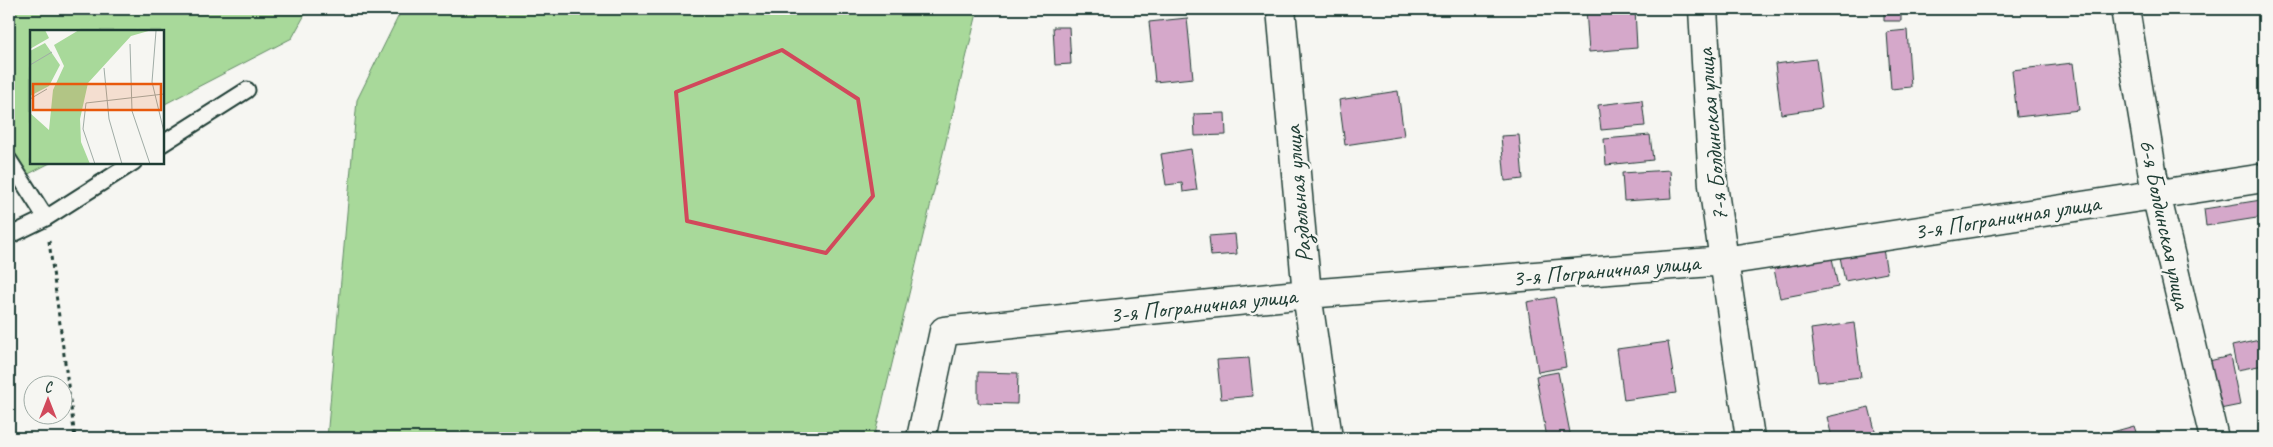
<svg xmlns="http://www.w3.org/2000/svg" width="2273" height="447" font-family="Caveat,sans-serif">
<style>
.green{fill:#a8d99a;stroke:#648b67}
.building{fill:#d5a8ca;stroke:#1f3d34}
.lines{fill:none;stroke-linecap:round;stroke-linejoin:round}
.service-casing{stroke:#1f3d34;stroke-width:19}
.minor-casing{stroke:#1f3d34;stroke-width:31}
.path{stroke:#1f3d34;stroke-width:3;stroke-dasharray:4 4;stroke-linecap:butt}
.service{stroke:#f6f6f2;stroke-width:15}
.minor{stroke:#f6f6f2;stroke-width:28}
.marked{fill:none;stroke:#d1495b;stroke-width:4;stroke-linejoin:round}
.labels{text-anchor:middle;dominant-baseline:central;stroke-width:5;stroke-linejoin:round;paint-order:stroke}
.street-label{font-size:24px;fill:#1f3d34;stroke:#f6f6f2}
.inset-road{fill:none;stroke:#a0aca6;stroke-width:1}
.view{fill:#e8590c;fill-opacity:0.15;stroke:#e8590c;stroke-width:2.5}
.inset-edge{fill:none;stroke:#1f3d34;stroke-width:2.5}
</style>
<rect width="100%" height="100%" fill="#f6f6f2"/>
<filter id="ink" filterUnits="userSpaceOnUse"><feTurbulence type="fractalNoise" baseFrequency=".02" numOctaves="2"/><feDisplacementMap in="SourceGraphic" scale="10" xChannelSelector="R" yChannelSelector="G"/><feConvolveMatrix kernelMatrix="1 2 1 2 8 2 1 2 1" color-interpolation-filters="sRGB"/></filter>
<g filter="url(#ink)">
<path class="green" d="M9 9H308L292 38 163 105 162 31H31V162L50 163 9 184Z
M402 9H978L874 438H327L357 100Z"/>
<path class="building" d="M1586 9H1635L1637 48 1589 52Z
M1884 9H1901V21H1884Z
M1187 18 1193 78 1155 82 1149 22Z
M1053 27H1069L1071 64 1055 65Z
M1907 30 1911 87 1891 89 1887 32Z
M1816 59 1822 108 1781 114 1775 64Z
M2073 63 2079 110 2017 117 2012 70Z
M1398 91 1404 136 1345 145 1339 100Z
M1642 100 1645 126 1601 130 1598 105Z
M1225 113 1226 135 1195 136 1194 114Z
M1519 135 1523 179 1505 181 1501 136Z
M1650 135 1653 160 1606 165 1604 139Z
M1191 149 1197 190 1183 192 1182 183 1166 185 1161 154Z
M1670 170 1672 198 1624 201 1622 173Z
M2261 200 2263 217 2206 226 2204 209Z
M1235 234 1237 254 1211 256 1209 236Z
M1883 249 1887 273 1845 281 1840 257Z
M1832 258 1838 287 1780 298 1774 269Z
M1555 297 1566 367 1538 372 1527 302Z
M1854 323 1861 377 1818 382 1811 329Z
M2264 339V365L2237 370 2232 346Z
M1668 342 1676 393 1624 400 1617 349Z
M2230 356 2240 405 2215 410 2205 362Z
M1249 358 1253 396 1221 399 1217 360Z
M978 372 1018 373 1017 404 978 403Z
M1558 372 1571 438H1547L1536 376Z
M1869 407 1877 438H1828L1832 437 1827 417Z
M2134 426 2138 438H2091Z
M1686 430 1688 438H1651V437Z"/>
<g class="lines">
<defs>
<path id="service" d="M162 144 247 90
M9 160 46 218
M9 236 46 218 134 162"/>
<path id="minor" d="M1281 9 1307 294 1328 438
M1703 9 1713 185 1750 438
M2125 9 2156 194 2214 438
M921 438 944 331 1307 294 1724 261 2264 178"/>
</defs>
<use href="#service" class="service-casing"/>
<use href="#minor" class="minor-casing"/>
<path class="path" d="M49 241 75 438"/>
<use href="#service" class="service"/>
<use href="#minor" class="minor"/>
</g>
</g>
<path class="marked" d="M782 50 858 99 873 196 826 253 687 221 676 92Z"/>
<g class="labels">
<g class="street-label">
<text transform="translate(1712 135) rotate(-95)">7-я Болдинская улица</text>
<text transform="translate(1298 194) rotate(-95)">Раздольная улица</text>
<text transform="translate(2007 217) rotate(-9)">3-я Пограничная улица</text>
<text transform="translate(2165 224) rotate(78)">6-я Болдинская улица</text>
<text transform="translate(1606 270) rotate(-5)">3-я Пограничная улица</text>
<text transform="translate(1203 305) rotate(-6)">3-я Пограничная улица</text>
</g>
</g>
<g transform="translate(30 30)">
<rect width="134" height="134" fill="#f6f6f2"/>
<path d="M0 0H15L19 8 0 19ZM49 0H122L101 6 58 53 50 89 51 112 60 134H0V83L19 100 23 60 34 36 24 15ZM15 13 30 35 19 56 0 66V21Z" fill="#a8d99a"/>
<path class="inset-road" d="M126 1 122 52 134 102M100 14 102 81 120 134M0 35 22 22M74 38 79 89 92 134M0 69 17 59M65 134 53 99 56 73 134 64"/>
<path class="view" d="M3 54H131V80H3Z"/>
<rect width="134" height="134" class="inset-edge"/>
</g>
<rect width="2273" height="447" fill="none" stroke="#f6f6f2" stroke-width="30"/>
<rect x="15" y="15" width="2243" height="417" fill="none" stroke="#1f3d34" stroke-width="2" filter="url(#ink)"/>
<g transform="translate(48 400)"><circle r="24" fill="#f6f6f2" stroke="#a0aca6"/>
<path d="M0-4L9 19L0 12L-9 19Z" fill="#d1495b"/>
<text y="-8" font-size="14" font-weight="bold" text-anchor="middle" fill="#1f3d34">С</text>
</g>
</svg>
